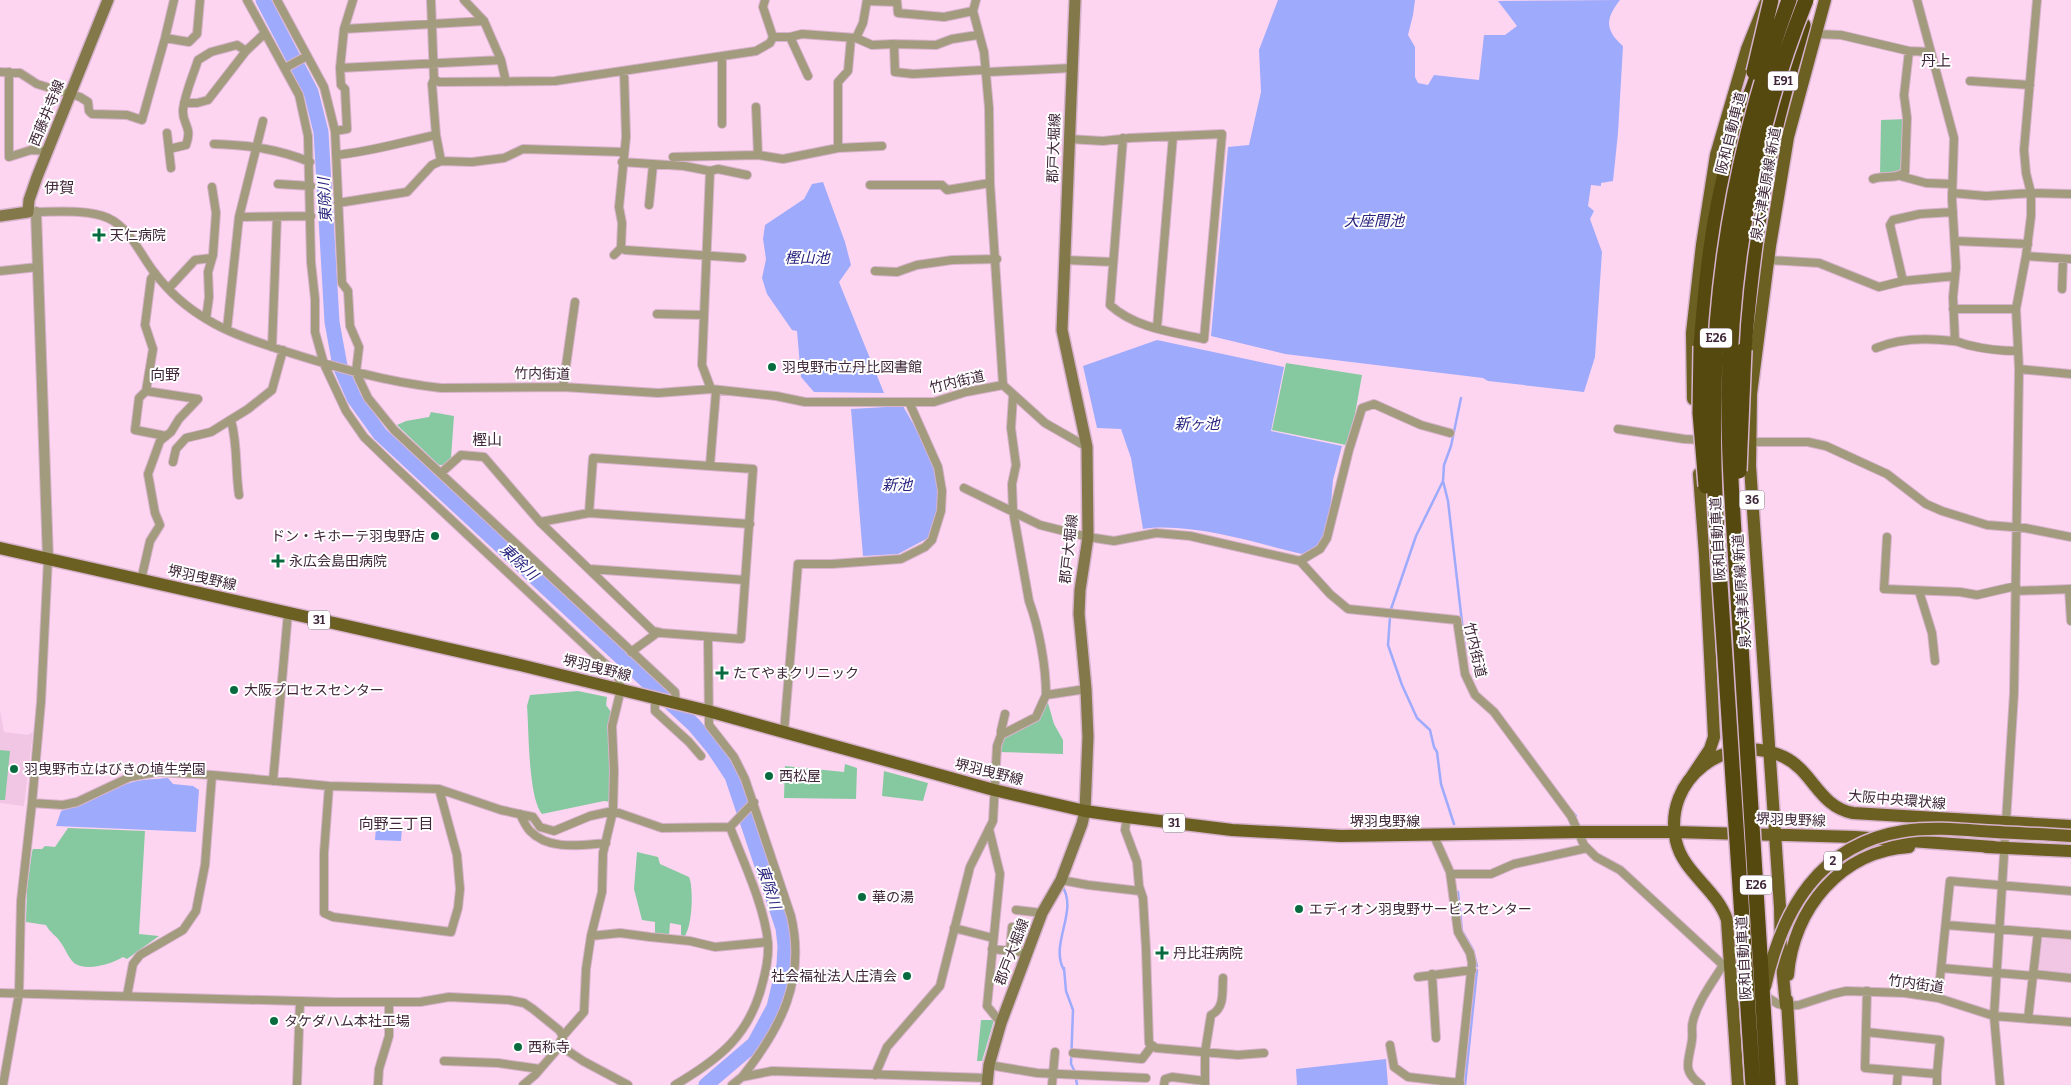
<svg xmlns="http://www.w3.org/2000/svg" width="2071" height="1085" font-family="Bitter,'Noto Sans JP',serif">
<style>
.built{fill:#f1c5e4}
.green{fill:#86c9a0}
.water{fill:#9eaafc}
.lines{fill:none;stroke-linecap:round;stroke-linejoin:round}
.stream{stroke:#9eaafc;stroke-width:2.5}
.river{stroke:#9eaafc;stroke-width:15}
.minor-casing{stroke:#d7b2cc;stroke-width:10}
.tertiary-casing{stroke:#d7b2cc;stroke-width:12}
.secondary-casing{stroke:#d7b2cc;stroke-width:14}
.primary-casing{stroke:#d7b2cc;stroke-width:15}
.motorway-casing{stroke:#d7b2cc;stroke-width:18}
.minor{stroke:#a29b7d;stroke-width:8}
.tertiary{stroke:#a29b7d;stroke-width:10}
.secondary{stroke:#82784a;stroke-width:11}
.primary{stroke:#6c5f22;stroke-width:12}
.motorway{stroke:#56490f;stroke-width:15}
.primary-bridge-casing{stroke:#d7b2cc;stroke-width:15;stroke-linecap:butt}
.motorway-bridge-casing{stroke:#d7b2cc;stroke-width:18;stroke-linecap:butt}
.primary-bridge{stroke:#6c5f22;stroke-width:12}
.motorway-bridge{stroke:#56490f;stroke-width:15}
.poi-dot{fill:#086b40;stroke:#fff;stroke-width:2}
.labels{text-anchor:middle;dominant-baseline:central;stroke-width:4;stroke-linejoin:round;paint-order:stroke}
.shield{fill:#fff;stroke:#796774;stroke-width:1}
.shield-label{font-size:12px;font-weight:bold;fill:#3f2638}
.street-label{font-size:14px;fill:#3f2638;stroke:#fff}
.poi-label{font-size:14px;fill:#3f2638;stroke:#fff;text-anchor:start}
.neighbourhood-label{font-size:15px;fill:#3f2638;stroke:#fff}
.water-label{font-size:15px;font-style:italic;fill:#28237f;stroke:#fff}
</style>
<rect width="100%" height="100%" fill="#fdd5f1"/>
<path class="built" d="M0 710 4 732 28 735 33 732 24 806 0 803Z
M2041 937 2071 940V975L2039 972 2037 969 2039 940Z"/>
<path class="green" d="M1906 119 1903 171 1900 176 1880 175 1881 120Z
M1286 363 1362 375 1355 414 1346 445 1272 430Z
M431 412 454 416 451 458 444 465H439L397 425 406 421 429 417Z
M578 691 607 697 606 705 611 712 609 757 611 802 604 801 542 814C528 797 529 730 527 706L530 695Z
M1046 703H1048L1054 724 1063 740V754L999 752C1001 733 1010 736 1022 726 1031 719 1038 710 1046 703Z
M0 750 10 751 5 800H0Z
M845 764 857 768 856 799 784 798 785 766 844 772Z
M884 771 928 783 923 801 882 796Z
M68 828 145 831 139 934 159 936 127 959 123 957C112 964 86 972 74 963 68 957 66 950 61 943 57 936 50 933 46 925L26 922 27 889 32 852 33 849H42L45 846 55 847Z
M637 852 658 857 660 864 689 877C694 888 692 929 684 937H681V925L670 923 669 936 655 934V922L642 920 634 889Z
M981 1020H994L982 1061H977Z"/>
<path class="water" d="M1278 0H1415L1413 15 1408 35 1415 47V77L1418 83 1428 85 1434 75 1479 80 1484 35H1505L1517 26 1498 1 1620 0C1605 19 1605 30 1623 46L1618 133 1613 181 1601 183V186L1591 185 1588 206 1594 211 1590 219 1602 252 1595 357 1584 392 1488 381 1483 378 1285 354 1211 336 1228 147 1249 145 1261 92 1259 50Z
M823 182 845 242 851 265 839 282 884 393 814 392 801 377 797 331 792 330 767 294 762 278 766 259 763 239 765 225 804 199 812 184Z
M1157 340 1284 367 1271 431 1342 446 1333 480 1331 504 1324 537 1316 547 1302 554C1256 543 1190 522 1143 529L1131 458 1121 429 1097 428 1083 366Z
M903 406 920 436 937 472V514L928 538 898 554 863 556 851 409Z
M168 778 173 784 193 786 199 790 196 832 56 826 61 811C86 804 108 788 133 782 144 779 157 779 168 778Z
M376 827 402 828 401 841 375 840Z
M1386 1059 1388 1085H1297L1296 1069Z"/>
<g class="lines">
<path class="stream" d="M1461 398 1451 446 1444 465 1443 481 1448 501 1466 657
M1391 609 1416 536 1443 481
M1390 617 1388 645 1402 685 1417 718 1430 730 1434 747 1437 752 1441 784 1454 824
M1571 810 1576 816
M1062 886C1079 911 1049 944 1064 970V968L1066 991 1073 1010 1071 1064 1075 1072 1077 1085
M1458 892 1462 931 1473 950 1477 966
M1465 1085 1477 970"/>
<path class="river" d="M263 0 311 92 321 132 332 322 340 366 354 398 380 434 694 725 714 749 732 776 783 928 785 946 784 965 774 1007 754 1044 706 1085"/>
<defs>
<path id="minor" d="M247 0 299 95 308 136 311 262 315 299V332L324 364 346 411 364 437 393 465 618 676 621 689 612 726 614 771 613 811 603 853 602 892 591 936 586 969 584 1012 563 1036 555 1052 535 1075 523 1085
M277 0 324 87 335 131 342 283 348 291 350 326 359 347 356 372 359 379 368 398 394 430 675 692 676 703
M353 0 344 29 340 68 501 60
M431 0 434 79 432 84 436 135 441 161
M464 0 484 21 501 60 506 82
M765 0 763 7 773 37
M976 0 973 11 984 52 989 108 990 183 1003 385
M1917 0 1954 138 1952 199 1956 267 1953 297 1955 341
M867 1 897 2 898 13 944 17 973 11
M344 29 484 21
M1815 34 1841 35 1909 51 1931 52
M790 37 808 76
M165 38 189 42 197 34 200 0
M856 38 863 23 867 0
M894 44 936 45 952 39 978 35
M722 57V124
M285 68 307 56
M0 72 20 73 37 84 80 97 88 102 89 111 92 114 127 115 142 120 165 38 174 0
M9 72V157L31 150 47 151
M434 79 439 82 555 81 756 51 770 43 773 37H790L802 34 856 38 872 45 894 44 895 72 913 74 983 70 989 72 1072 68
M1970 81 2030 85
M184 103H197L208 100 246 51 265 33
M756 107 758 155
M335 131 347 129 345 89 341 85 340 68
M167 133 171 168
M1069 139 1103 141 1130 138 1222 134 1204 339C1172 332 1135 328 1110 305L1123 138
M214 144C249 145 278 149 310 162
M838 148 882 146
M169 149 186 145C193 126 182 125 183 110 185 93 193 76 198 60L211 52 237 45 246 51
M336 155C370 152 402 142 436 135
M673 157 758 155 783 159 838 148V82L848 71 851 38
M622 162 684 166 710 171 718 169 747 175
M710 171 702 365 711 389
M1900 176 1926 183 1952 184
M1873 179C1884 175 1895 180 1905 172L1907 118 1904 95 1909 51
M278 184 311 186
M870 185H942L947 190 990 183
M1952 193 1986 196 2031 193 2071 194
M338 203 407 192 432 165 441 161 472 162 504 158 523 149 623 152
M649 205 653 165
M33 212C55 212 88 209 108 218 130 228 140 254 154 272 169 292 187 308 208 320 229 333 255 341 278 349 331 366 385 382 441 388L563 387 658 393 711 389 776 396 805 402H934L966 392 1003 385
M239 217 311 216
M1955 241 2028 244
M621 248 625 250 742 258
M614 255 621 248 622 223 619 207 626 137 624 71
M2026 256 2071 259
M1065 260 1113 262
M1768 260 1819 263 1879 287 1903 281 1955 276
M0 271 38 267
M875 271 897 272 917 265 952 260 997 259
M155 273 151 279 145 325 153 349 146 391 139 398 135 430 166 436
M1903 281 1890 225 1893 220 1920 214 1953 212
M169 288 195 260 212 258
M2062 289 2063 259
M1953 309H2016
M657 314 704 315
M206 319 209 297 208 272 213 255 216 213 212 187
M1157 328 1173 136
M227 329 239 217 263 121
M272 347 277 217
M1876 348C1899 338 1929 338 1953 341 1958 341 1963 344 1968 345 1984 349 2001 351 2018 351
M2019 369 2071 374
M1003 385 1045 423 1087 447
M563 387 575 302
M1013 396 1011 428 1016 465 1012 484 1013 511 1029 601C1039 628 1046 666 1046 695L1086 689
M231 420C238 446 235 468 239 495
M1618 429 1684 439 1703 440
M1747 442H1808L1826 446 1887 474 1926 504 1942 511 1987 525 2025 528 2071 537
M173 462 176 449 186 438 211 432 248 409 272 390 283 350
M710 465 716 391
M441 473 461 455 484 457 540 522 653 631 662 633 741 639 753 469 593 458 589 513
M964 488 1040 525 1088 537 1114 541 1156 533 1190 536 1300 561 1330 594 1348 609 1457 620 1465 674 1475 695 1494 712 1571 816 1584 845 1596 857 1620 870 1723 965 1747 982
M540 522 589 513 750 524
M1887 537 1884 589 1960 592 1977 595 2016 586
M1300 561 1320 549 1327 538 1349 450 1362 408 1374 404 1421 425 1450 433
M590 569 745 580
M141 580 150 541 160 525 155 513 148 474 160 441 171 432 179 419 198 399 146 391
M2069 589 2071 621
M1919 591 1932 633 1935 661
M2016 591 2071 589
M708 637 709 725 734 757 745 779 791 916C806 980 781 1028 742 1077
M631 652 657 633
M655 698V711L689 742 701 756
M784 732 798 564H832L901 559 925 547 932 540 941 511 942 491 938 467 909 402
M1001 735V731L1005 714
M273 781 288 613
M329 786 324 853V913L333 917 451 932 458 908 460 889 457 855 439 789
M32 803 63 805 77 802 130 777 157 772 212 775 329 786 439 789 501 810 533 817 540 827 554 831 590 816 613 811 662 828 730 827 754 802
M520 814C523 820 526 827 530 831 549 851 582 845 606 843
M1127 817 1125 830 1137 862 1139 886 1143 898 1146 949 1149 1043 1156 1048 1238 1055 1264 1053
M989 829 1000 874 987 1006 1001 1023
M1434 836 1450 872 1458 932 1470 953 1472 963 1459 1085
M1451 874H1491L1514 864 1587 848
M1061 880 1088 885 1140 891
M1016 910 1042 913
M1946 925 2071 935
M954 928 993 938
M591 936 620 933 650 937 690 941 715 947 768 942
M992 949 1020 952 1027 956
M1010 951 1012 927
M1941 968 2033 976
M1432 974 1436 1038
M2033 974 2071 978
M1418 977 1472 970
M1867 991 1865 1068 1937 1074V1085
M0 993 335 1002H420L449 997 509 1000 524 1003 533 1009 559 1030 563 1036 562 1047 583 1061 628 1085
M1762 994 1778 1004 1786 1006 1799 1005 1833 994 1846 991 1905 993 1938 998 1994 1016 2071 1022
M127 996 133 964 140 955 183 930 196 911 205 865 212 775
M1938 998 1950 881 2071 891
M2028 1019 2038 932
M1866 1032 1940 1040 1937 1074
M1390 1045 1394 1067 1408 1077 1460 1083
M1073 1053 1142 1059 1151 1047
M444 1061 498 1063 540 1069
M989 1065 1037 1073 1146 1078
M875 1075 887 1047 940 986 970 867 993 821 997 746 1001 735 1036 717 1046 695
M3 1085 19 994 21 901 32 803 41 702 48 559
M297 1085 300 1001
M378 1085 379 1069 389 1036V1002
M675 1085C719 1059 749 1036 762 985 766 971 769 958 768 943 765 907 743 861 730 827
M732 1085 742 1077 772 1071 987 1078
M1052 1085 1055 1052
M1164 1085 1165 1079 1172 1077 1205 1081
M1205 1085V1052L1211 1015C1225 1008 1222 992 1223 978
M1701 1085C1681 1070 1689 1062 1692 1040 1693 1034 1691 1027 1693 1021 1698 1001 1712 983 1723 965
M1897 1085 1898 1071
M2000 1085 1994 1016 2014 693 2019 369 2016 309 2026 256 2031 216V193L2026 173 2024 150 2037 0"/>
<path id="tertiary" d="M36 212 48 559"/>
<path id="secondary" d="M0 216 28 212 29 200 37 177 108 0
M987 1085 989 1065 1001 1023 1042 913 1061 880 1082 824 1085 811 1088 737 1086 689 1079 614 1080 590 1088 537 1087 447 1062 330 1075 0"/>
<path id="primary" d="M1693 399 1692 333 1702 245 1716 155 1747 49 1765 4
M0 548 520 665 708 711 994 790 1085 811 1127 817 1232 830 1341 836 1578 832H1675L1855 837 1994 847
M1690 779 1710 749 1714 737 1705 555 1699 474
M1986 847 2071 851
M1788 975C1793 909 1841 851 1909 847
M1787 1000 1792 1085
M1786 1006 1781 955 1780 907 1750 466 1751 394 1770 246 1788 137 1825 0
M1738 1085 1727 920C1717 889 1683 873 1676 841 1662 779 1727 730 1784 757 1813 771 1819 807 1853 813L2071 826"/>
<path id="motorway" d="M1701 346C1706 283 1712 217 1730 156 1737 130 1747 105 1756 80
M1744 350C1750 274 1760 196 1777 121 1785 88 1794 57 1803 25"/>
</defs>
<use href="#minor" class="minor-casing"/>
<use href="#tertiary" class="tertiary-casing"/>
<use href="#secondary" class="secondary-casing"/>
<use href="#primary" class="primary-casing"/>
<use href="#motorway" class="motorway-casing"/>
<use href="#minor" class="minor"/>
<use href="#tertiary" class="tertiary"/>
<use href="#secondary" class="secondary"/>
<use href="#primary" class="primary"/>
<use href="#motorway" class="motorway"/>
<defs>
<path id="primary-bridge" d="M1765 987C1782 910 1819 844 1904 831 1929 827 1955 829 1980 831 2010 833 2041 834 2071 836"/>
<path id="motorway-bridge" d="M1754 72 1771 0
M1701 346 1700 413 1706 486
M1739 471 1744 350
M1753 1085C1745 953 1736 821 1727 689 1721 589 1711 488 1714 387 1717 254 1743 125 1789 0
M1768 1085 1735 549C1732 498 1728 446 1729 394 1731 260 1756 125 1806 0"/>
</defs>
<use href="#primary-bridge" class="primary-bridge-casing"/>
<use href="#motorway-bridge" class="motorway-bridge-casing"/>
<use href="#primary-bridge" class="primary-bridge"/>
<use href="#motorway-bridge" class="motorway-bridge"/>
</g>
<g class="poi-dot">
<path d="M96.5 227.5h5v5h5v5h-5v5h-5v-5h-5v-5h5z"/>
<circle cx="772" cy="367" r="5"/>
<circle cx="435" cy="536" r="5"/>
<path d="M275.5 553.5h5v5h5v5h-5v5h-5v-5h-5v-5h5z"/>
<path d="M719.5 665.5h5v5h5v5h-5v5h-5v-5h-5v-5h5z"/>
<circle cx="234" cy="690" r="5"/>
<circle cx="14" cy="769" r="5"/>
<circle cx="769" cy="776" r="5"/>
<circle cx="862" cy="897" r="5"/>
<circle cx="1299" cy="909" r="5"/>
<path d="M1159.5 945.5h5v5h5v5h-5v5h-5v-5h-5v-5h5z"/>
<circle cx="907" cy="976" r="5"/>
<circle cx="274" cy="1021" r="5"/>
<circle cx="518" cy="1047" r="5"/>
</g>
<g class="labels">
<g class="shield">
<rect x="1768" y="71.5" width="30" height="19" rx="4"/>
<rect x="1700" y="328.5" width="32" height="19" rx="4"/>
<rect x="1739.5" y="490.5" width="25" height="19" rx="4"/>
<rect x="308" y="610.5" width="22" height="19" rx="4"/>
<rect x="1163" y="813.5" width="22" height="19" rx="4"/>
<rect x="1824" y="851.5" width="18" height="19" rx="4"/>
<rect x="1740" y="875.5" width="32" height="19" rx="4"/>
</g>
<g class="shield-label">
<text x="1783" y="81">E91</text>
<text x="1716" y="338">E26</text>
<text x="1752" y="500">36</text>
<text x="319" y="620">31</text>
<text x="1174" y="823">31</text>
<text x="1833" y="861">2</text>
<text x="1756" y="885">E26</text>
</g>
<g class="street-label">
<text transform="translate(47 113) rotate(-68)">西藤井寺線</text>
<text transform="translate(1731 133) rotate(-76)">阪和自動車道</text>
<text transform="translate(1054 148) rotate(-88)">郡戸大堀線</text>
<text transform="translate(1766 184) rotate(-80)">泉大津美原線 新道</text>
<text transform="translate(542 374) rotate(1)">竹内街道</text>
<text transform="translate(957 382) rotate(-13)">竹内街道</text>
<text transform="translate(1718 539) rotate(-93)">阪和自動車道</text>
<text transform="translate(1069 549) rotate(-84)">郡戸大堀線</text>
<text transform="translate(202 578) rotate(13)">堺羽曳野線</text>
<text transform="translate(1742 591) rotate(-94)">泉大津美原線 新道</text>
<text transform="translate(1475 650) rotate(77)">竹内街道</text>
<text transform="translate(597 668) rotate(14)">堺羽曳野線</text>
<text transform="translate(989 772) rotate(14)">堺羽曳野線</text>
<text transform="translate(1897 800) rotate(5)">大阪中央環状線</text>
<text transform="translate(1791 820) rotate(2)">堺羽曳野線</text>
<text x="1385" y="821">堺羽曳野線</text>
<text transform="translate(1012 952) rotate(-69)">郡戸大堀線</text>
<text transform="translate(1744 958) rotate(-93)">阪和自動車道</text>
<text transform="translate(1916 984) rotate(8)">竹内街道</text>
</g>
<g class="poi-label">
<text x="110" y="235">天仁病院</text>
<text x="782" y="367">羽曳野市立丹比図書館</text>
<text x="425" y="536" text-anchor="end">ドン・キホーテ羽曳野店</text>
<text x="289" y="561">永広会島田病院</text>
<text x="733" y="673">たてやまクリニック</text>
<text x="244" y="690">大阪プロセスセンター</text>
<text x="24" y="769">羽曳野市立はびきの埴生学園</text>
<text x="779" y="776">西松屋</text>
<text x="872" y="897">華の湯</text>
<text x="1309" y="909">エディオン羽曳野サービスセンター</text>
<text x="1173" y="953">丹比荘病院</text>
<text x="897" y="976" text-anchor="end">社会福祉法人庄清会</text>
<text x="284" y="1021">タケダハム本社工場</text>
<text x="528" y="1047">西称寺</text>
</g>
<g class="neighbourhood-label">
<text x="1936" y="61">丹上</text>
<text x="59" y="188">伊賀</text>
<text x="165" y="375">向野</text>
<text x="487" y="440">樫山</text>
<text x="396" y="824">向野三丁目</text>
</g>
<g class="water-label">
<text transform="translate(325 200) rotate(-93)">東除川</text>
<text x="1374" y="221">大座間池</text>
<text x="807" y="258">樫山池</text>
<text x="1197" y="424">新ヶ池</text>
<text x="897" y="485">新池</text>
<text transform="translate(519 562) rotate(43)">東除川</text>
<text transform="translate(769 887) rotate(72)">東除川</text>
</g>
</g>
</svg>
